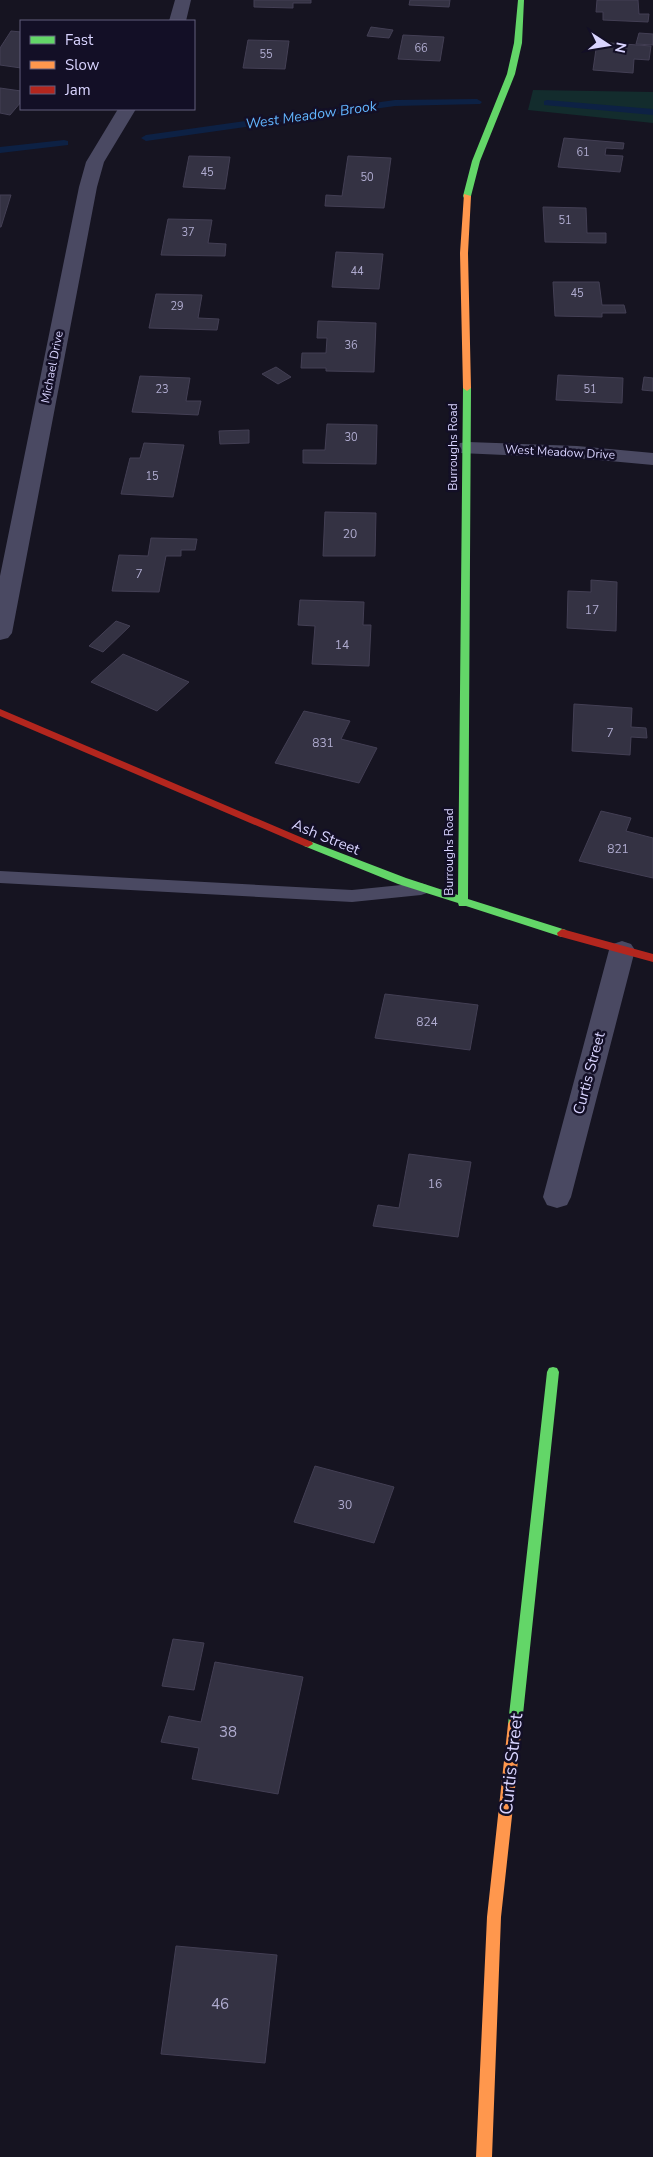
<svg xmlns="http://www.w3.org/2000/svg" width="653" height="2157" font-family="'Nunito Sans',sans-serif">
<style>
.green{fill:#132c2d}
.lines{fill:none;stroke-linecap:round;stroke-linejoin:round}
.stream{fill:#0d2144;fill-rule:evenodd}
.building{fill:#343243;stroke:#433f54}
.lane{fill:#4a4962;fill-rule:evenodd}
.street{fill:#4a4962;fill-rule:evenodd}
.fast{fill:#63d668;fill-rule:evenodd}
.slow{fill:#ff974d;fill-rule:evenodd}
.jam{fill:#b3261e;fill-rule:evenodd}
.labels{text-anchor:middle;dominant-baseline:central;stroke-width:5;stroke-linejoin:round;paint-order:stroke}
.far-number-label{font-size:11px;fill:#b0acd0}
.far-street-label{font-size:12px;fill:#d9d4ff;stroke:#130f26}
.number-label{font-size:12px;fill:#b0acd0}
.far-water-label{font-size:14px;font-style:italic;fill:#62b6ff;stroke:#130f26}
.street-label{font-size:15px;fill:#d9d4ff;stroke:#130f26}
.near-number-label{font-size:15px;fill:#b0acd0}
.near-street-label{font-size:18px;fill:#d9d4ff;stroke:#130f26}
</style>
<rect width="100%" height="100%" fill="#161421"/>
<path class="green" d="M533 90 653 92V123L528 110Z"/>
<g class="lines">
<path class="stream" d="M477 99 482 102 480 104 395 106 146 141 141 138 146 135 395 100Z
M547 100 653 109V115L544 105V101Z
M64 140 68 141V145L0 153V147Z"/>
</g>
<path class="building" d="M254 0H311V3H293V8L254 7Z
M410 0H450L449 7 409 5Z
M597 0H638L639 14H649L648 22 603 20V12H596Z
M371 27 393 30 389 38 367 36Z
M11 31 21 32V68L0 65V48Z
M639 33 653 34V45L636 44Z
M403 35 444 37 440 61 398 59Z
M248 40 289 41 285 69 243 68Z
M597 42 651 46 649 60 634 59 633 73 593 70Z
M0 88 21 91V102L10 115 0 113Z
M564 138 624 143 623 149 606 148 605 155 623 156 620 172 558 167Z
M189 156 230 157 225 189 183 187Z
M348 156 391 158 384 208 325 206 326 195 342 196Z
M0 195H11L1 227H0Z
M543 207 586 208 587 233H606V243L545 242Z
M168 219 212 220 208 243 226 244 225 256 161 255Z
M336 252 383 254 379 289 332 287Z
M553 282H599L602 305H624L626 313H602V317L555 316Z
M156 294 202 295 198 318 219 319 217 330 149 328Z
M318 321 376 323 374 372 326 371V368H301L302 353H326L327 338H317Z
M276 367 291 377 278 384 262 374Z
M558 375 623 378 622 403 556 400Z
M140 376 190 378 186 401H201L198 415 132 412Z
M644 377 653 378V391L642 390Z
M327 424 377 425 376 464 303 463V450H325Z
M249 430V443L220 444 219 431Z
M144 443 184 445 173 497 121 494 130 458H140Z
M325 512 376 513 375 556H323Z
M151 538 197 539 195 550H181V556H166L159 592 112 591 119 555 148 556Z
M591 580 617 582 616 631 567 628 568 591 591 592Z
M300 600 364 602 363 625H371L369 666 312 664 315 626 298 625Z
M116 621 130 626 103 652 89 646Z
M123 654 189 682 157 711 91 682Z
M574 704 632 708 631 727 646 728 647 738 631 737 630 755 572 751Z
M304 711 350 721 341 739 377 748 359 783 275 763Z
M601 811 631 818 626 831 653 838V878L579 861Z
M385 994 478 1005 470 1050 375 1038Z
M409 1154 471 1162 458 1237 373 1226 378 1205 399 1208Z
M315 1466 394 1487 374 1543 294 1522Z
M173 1639 204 1643 194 1690 162 1686Z
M215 1662 303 1677 278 1794 192 1779 199 1748 161 1742 169 1716 201 1722Z
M176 1946 277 1955 265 2063 161 2054Z"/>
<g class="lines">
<path class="lane" d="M0 871 352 890 421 883 427 885 430 889 427 893 421 895 352 902 0 883Z"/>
<path class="street" d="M175 0H191L186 21H169Z
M118 109H136L104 162 97 187 12 633 8 638 0 640V576L79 187 86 162Z
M468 442 577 446 653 453V465L577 458 460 453 457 448 460 443Z
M622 941 631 944 635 950 571 1197 567 1205 557 1208 547 1205 543 1197 609 950 613 944Z"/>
<path class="fast" d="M518 0H524L522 43 515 74 480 161 471 196 464 198 463 196 472 161 507 74 514 43Z
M467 385 471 388 468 899 566 930 567 933 562 937 466 906H459L458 903 398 884 304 846 303 844 308 841 312 842 406 878 458 895 463 388Z
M553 1367 557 1368 559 1372 522 1724 520 1728 515 1730 510 1728 508 1724 547 1372 549 1368Z"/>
<path class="slow" d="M464 194 471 196 468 253 471 388 467 391 463 388 460 253Z
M515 1718 520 1720 522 1724 501 1917 492 2157H476L487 1917 508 1724 510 1720Z"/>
<path class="jam" d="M0 709 312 842 313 844 308 847 304 846 0 716Z
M562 929 653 954V962L558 936 557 933Z"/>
</g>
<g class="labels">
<g class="far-number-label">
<text x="421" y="48">66</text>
<text x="266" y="54">55</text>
<text x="583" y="152">61</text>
<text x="207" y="172">45</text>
<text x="367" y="177">50</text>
<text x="565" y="220">51</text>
<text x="188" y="232">37</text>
<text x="357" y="271">44</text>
<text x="577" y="293">45</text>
<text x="177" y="306">29</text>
<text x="351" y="345">36</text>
<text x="162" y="389">23</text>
<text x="590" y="389">51</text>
<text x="351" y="437">30</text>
<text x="152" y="476">15</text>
</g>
<g class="far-street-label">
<text transform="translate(52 367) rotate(-79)">Michael Drive</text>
<text transform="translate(453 447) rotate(-90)">Burroughs Road</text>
<text transform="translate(560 452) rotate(3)">West Meadow Drive</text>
<text transform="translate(449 852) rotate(-90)">Burroughs Road</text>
</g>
<g class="number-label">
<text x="350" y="534">20</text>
<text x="139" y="574">7</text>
<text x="592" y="610">17</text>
<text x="342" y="645">14</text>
<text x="610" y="733">7</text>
<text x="323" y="743">831</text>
<text x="618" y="849">821</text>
<text x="427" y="1022">824</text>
<text x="435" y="1184">16</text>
<text x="345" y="1505">30</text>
</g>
<g class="far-water-label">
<text transform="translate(311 115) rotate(-8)">West Meadow Brook</text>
</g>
<g class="street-label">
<text transform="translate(326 837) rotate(22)">Ash Street</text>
<text transform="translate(589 1073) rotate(-75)">Curtis Street</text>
</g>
<g class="near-number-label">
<text x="228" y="1732">38</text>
<text x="220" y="2004">46</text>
</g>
<g class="near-street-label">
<text transform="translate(511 1764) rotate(-84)">Curtis Street</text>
</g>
</g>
<rect x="20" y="20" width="175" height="90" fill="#130f26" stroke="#625e7d"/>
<rect x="30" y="36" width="25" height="8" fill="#63d668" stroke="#625e7d"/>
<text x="65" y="45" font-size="15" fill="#d9d4ff">Fast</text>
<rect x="30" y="61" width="25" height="8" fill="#ff974d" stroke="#625e7d"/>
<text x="65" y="70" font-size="15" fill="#d9d4ff">Slow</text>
<rect x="30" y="86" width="25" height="8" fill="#b3261e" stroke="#625e7d"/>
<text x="65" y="95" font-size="15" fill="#d9d4ff">Jam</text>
<g transform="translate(608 45) rotate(102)" stroke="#130f26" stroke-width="4" paint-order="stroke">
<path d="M0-4L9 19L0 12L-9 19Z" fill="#d9d4ff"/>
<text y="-8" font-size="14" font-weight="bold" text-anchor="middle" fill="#d9d4ff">N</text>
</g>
</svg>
